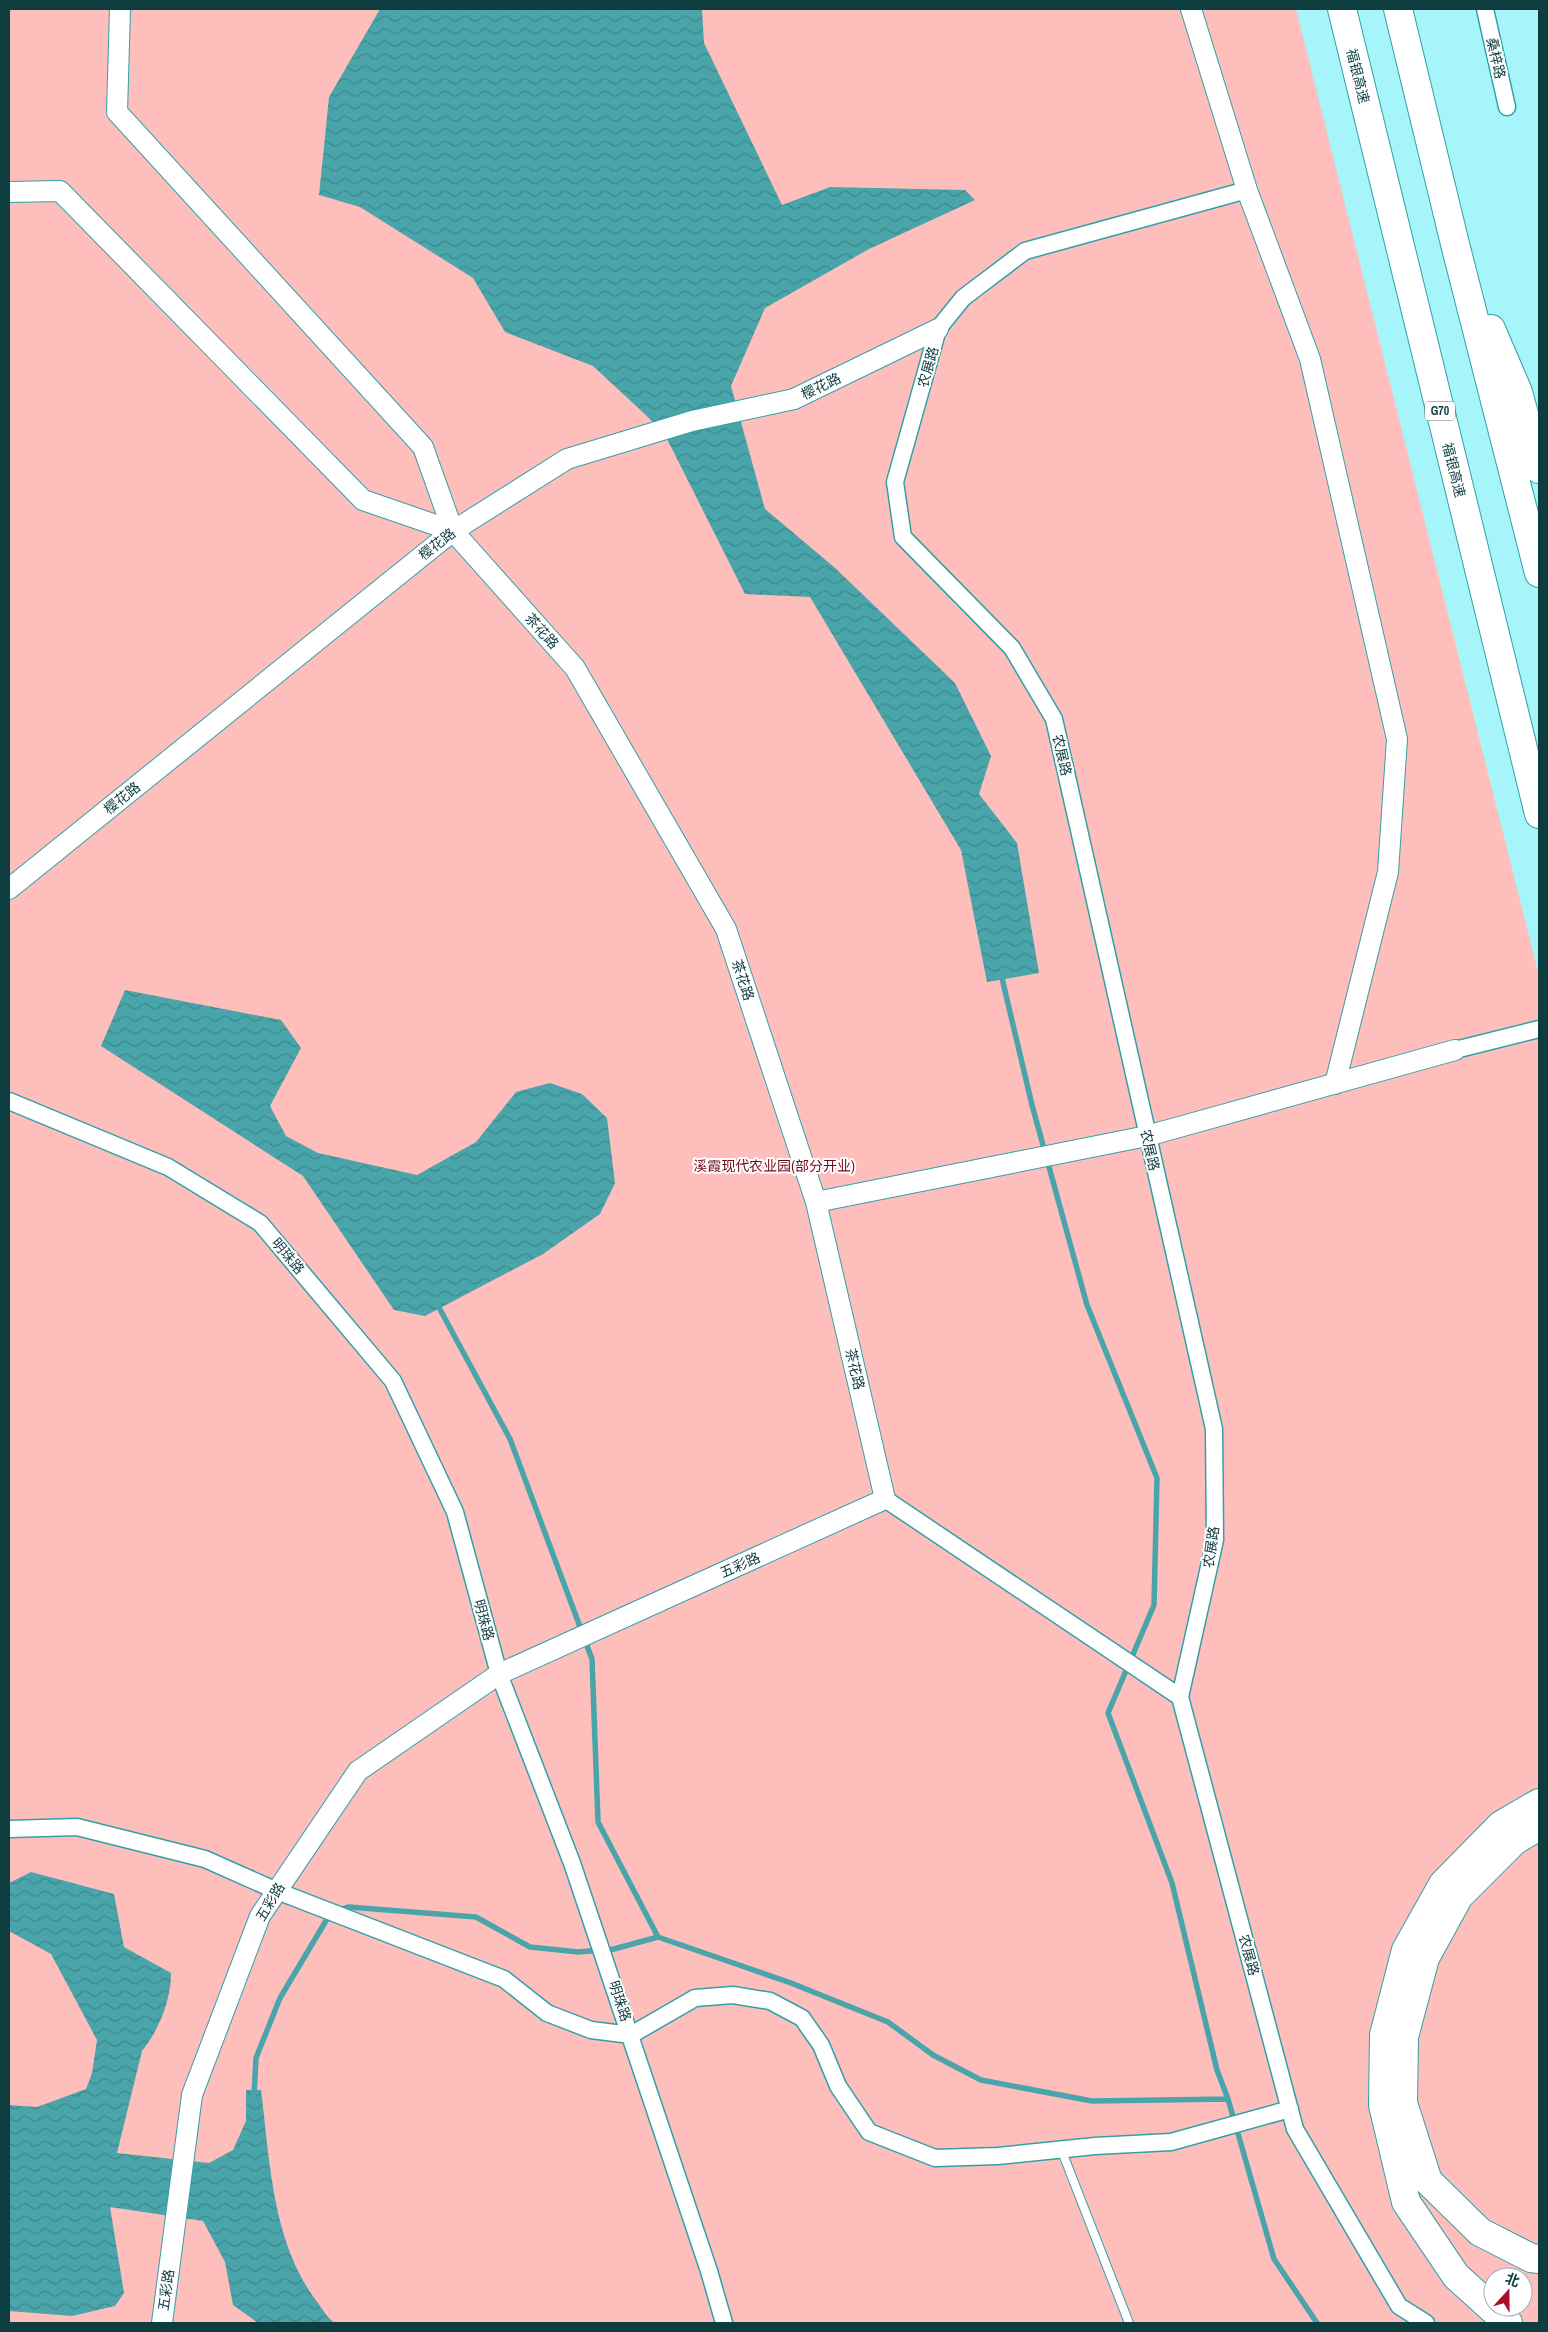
<svg xmlns="http://www.w3.org/2000/svg" width="1548" height="2332" font-family="'Archivo Narrow','Noto Sans SC',sans-serif">
<style>
.garden{fill:#febfbc;fill-rule:evenodd}
.water{fill:url(#water-waves)}
.lines{fill:none;stroke-linecap:round;stroke-linejoin:round}
.stream{stroke:#4aa5ab;stroke-width:5.5}
.service-casing{stroke:#30a1a8;stroke-width:10}
.minor-casing{stroke:#30a1a8;stroke-width:19}
.tertiary-casing{stroke:#30a1a8;stroke-width:22}
.motorway-casing{stroke:#30a1a8;stroke-width:30}
.service{stroke:#fff;stroke-width:8}
.minor{stroke:#fff;stroke-width:16}
.tertiary{stroke:#fff;stroke-width:20}
.motorway{stroke:#fff;stroke-width:28}
.labels{text-anchor:middle;dominant-baseline:central;stroke-width:4;stroke-linejoin:round;paint-order:stroke}
.shield{fill:#fff;stroke:#567779;stroke-width:1}
.shield-label{font-size:12px;font-weight:bold;fill:#0e3d40}
.street-label{font-size:14px;fill:#0e3d40;stroke:#fff}
.park-label{font-size:14px;fill:#750719;stroke:#fff}
</style>
<defs>
<pattern id="water-waves" width="16" height="10" patternUnits="userSpaceOnUse" patternTransform="scale(1.25)"><rect width="16" height="10" fill="#4aa5ab"/><path d="M0 5q4-4 8 0t8 0" fill="none" stroke="#3c888d"/></pattern>
</defs>
<rect width="100%" height="100%" fill="#a5f5fb"/>
<path class="garden" d="M9 9H1296L1539 976V2323H9ZM1493 2277H1523V2307H1493Z"/>
<path class="water" d="M380 9H702L704 43 782 205 830 187 965 190 975 200 869 249 765 308 731 386 765 509 834 567 955 683 991 756 979 794 1017 843 1039 973 987 982 961 850 810 597 745 594 663 431 593 366 505 332 473 278 360 207 319 195 329 97Z
M125 990 281 1020 301 1048 270 1106 286 1136 318 1153 417 1175 476 1142 516 1092 550 1083 582 1094 607 1118 615 1183 600 1214 543 1254 425 1316 394 1310 303 1176 101 1046Z
M31 1872 114 1894 124 1947 171 1973C171 2000 159 2030 142 2051L117 2153 209 2163 233 2150 246 2121V2090H261C270 2161 272 2244 318 2303 323 2310 328 2319 335 2323H258L233 2305 225 2262 203 2221 110 2207 124 2293 115 2306 72 2316 9 2311V2105L37 2107 86 2089 92 2073 97 2040 51 1954 9 1931V1883Z"/>
<g class="lines">
<path class="stream" d="M1001 974 1032 1105 1087 1305 1157 1478 1154 1605 1108 1713 1172 1883 1217 2070 1228 2099 1274 2259 1317 2323
M436 1302 510 1439 592 1659 598 1822 658 1937
M338 1910 349 1907 476 1917 530 1947 578 1952 614 1949 658 1937 791 1983 888 2022 933 2055 981 2080 1092 2101 1228 2099
M254 2096 256 2058 280 1998 330 1914"/>
<defs>
<path id="service" d="M1061 2149 1129 2323"/>
<path id="minor" d="M1485 9 1507 107
M1247 190 1025 251 963 298 938 329 895 482 903 537 1012 648 1054 719 1214 1429 1215 1540 1180 1697 1295 2129 1399 2306 1426 2323
M1455 1050 1539 1029
M9 1101 168 1167 260 1223 393 1381 455 1512 499 1674 572 1863 709 2271 724 2323
M885 1499 1180 1697
M9 1829 77 1827 205 1859 277 1891 504 1979 547 2013 591 2030 631 2035 695 1998 733 1995 770 2001 802 2018 821 2045 838 2086 869 2132 935 2158 998 2156 1095 2146 1171 2142 1290 2109"/>
<path id="tertiary" d="M120 9 117 112 423 447 453 531 575 668 726 929 816 1202 885 1499 499 1674 358 1771 260 1916 192 2095 162 2323
M1191 9 1247 190 1310 359 1397 739 1388 872 1335 1084
M9 192 60 191 363 500 453 531
M9 889 453 531 567 459 692 421 794 399 938 329
M816 1202 1147 1136 1455 1050"/>
<path id="motorway" d="M1342 9 1539 814
M1398 9 1455 244 1539 573
M1491 329 1518 392 1539 469
M1539 1826 1514 1841 1459 1896 1425 1958 1404 2037 1403 2103 1428 2181 1480 2232 1531 2258 1539 2259
M1508 2323 1456 2276 1406 2202 1383 2105 1384 2035 1406 1950 1443 1884 1501 1825 1539 1803"/>
</defs>
<use href="#service" class="service-casing"/>
<use href="#minor" class="minor-casing"/>
<use href="#tertiary" class="tertiary-casing"/>
<use href="#motorway" class="motorway-casing"/>
<use href="#service" class="service"/>
<use href="#minor" class="minor"/>
<use href="#tertiary" class="tertiary"/>
<use href="#motorway" class="motorway"/>
</g>
<g class="labels">
<rect class="shield" x="1425" y="401.5" width="30" height="19" rx="4"/>
<g class="shield-label">
<text x="1440" y="411">G70</text>
</g>
<g class="street-label">
<text transform="translate(1496 58) rotate(77)">桑梓路</text>
<text transform="translate(1358 76) rotate(76)">福银高速</text>
<text transform="translate(928 367) rotate(-74)">农展路</text>
<text transform="translate(821 386) rotate(-26)">樱花路</text>
<text transform="translate(1454 470) rotate(76)">福银高速</text>
<text transform="translate(437 544) rotate(-38)">樱花路</text>
<text transform="translate(542 631) rotate(48)">茶花路</text>
<text transform="translate(1062 755) rotate(77)">农展路</text>
<text transform="translate(122 798) rotate(-39)">樱花路</text>
<text transform="translate(743 980) rotate(72)">茶花路</text>
<text transform="translate(1150 1150) rotate(77)">农展路</text>
<text transform="translate(288 1256) rotate(50)">明珠路</text>
<text transform="translate(855 1369) rotate(77)">茶花路</text>
<text transform="translate(1211 1547) rotate(-82)">农展路</text>
<text transform="translate(740 1565) rotate(-24)">五彩路</text>
<text transform="translate(484 1620) rotate(75)">明珠路</text>
<text transform="translate(270 1902) rotate(-59)">五彩路</text>
<text transform="translate(1249 1955) rotate(75)">农展路</text>
<text transform="translate(620 2001) rotate(71)">明珠路</text>
<text transform="translate(166 2290) rotate(-82)">五彩路</text>
</g>
<g class="park-label">
<text x="774" y="1166">溪霞现代农业园(部分开业)</text>
</g>
</g>
<rect width="1548" height="2332" fill="none" stroke="#0e3d40" stroke-width="20"/>
<g transform="translate(1508 2292) rotate(21)"><circle r="24" fill="#ffffff" stroke="#9fb1b3"/>
<path d="M0-4L9 19L0 12L-9 19Z" fill="#a81129"/>
<text y="-8" font-size="14" font-weight="bold" text-anchor="middle" fill="#0e3d40">北</text>
</g>
</svg>
